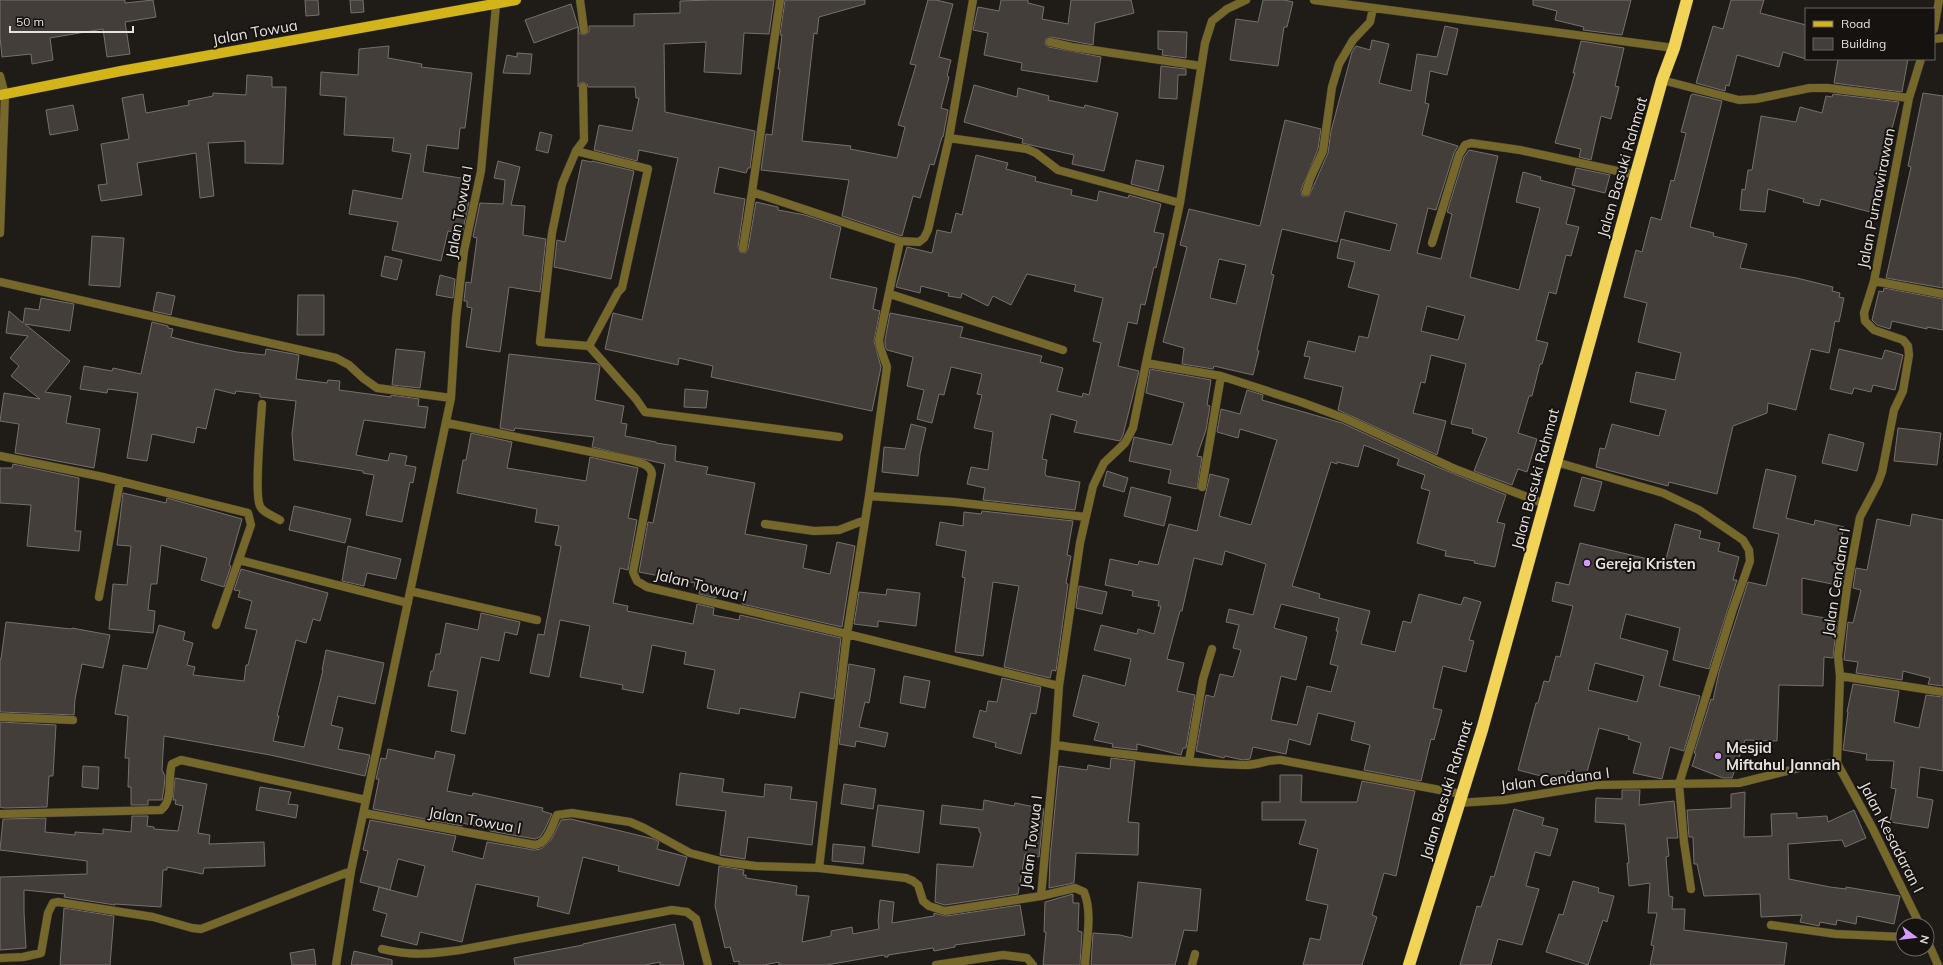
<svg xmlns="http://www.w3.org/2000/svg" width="1943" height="965" font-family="Mulish,sans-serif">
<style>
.building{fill:#443e3b;stroke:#766f6c;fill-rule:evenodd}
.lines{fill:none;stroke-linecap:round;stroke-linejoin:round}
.lane-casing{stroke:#3b3833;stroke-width:9}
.street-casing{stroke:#3b3833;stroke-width:9}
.primary-casing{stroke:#3b3833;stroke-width:11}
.highway-casing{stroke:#3b3833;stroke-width:13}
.lane{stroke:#76682b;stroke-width:8}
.street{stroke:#76682b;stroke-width:8}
.primary{stroke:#d3b51a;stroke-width:10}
.highway{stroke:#f1d457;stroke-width:12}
.poi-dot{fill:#d19dfe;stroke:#16120f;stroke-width:1.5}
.labels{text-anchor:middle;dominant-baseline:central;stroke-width:4;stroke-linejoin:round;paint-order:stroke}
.street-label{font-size:15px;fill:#e5e2df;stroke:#16120f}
.poi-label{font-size:15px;font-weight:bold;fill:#e5e2df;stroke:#16120f;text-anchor:start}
</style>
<rect width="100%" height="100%" fill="#1f1c17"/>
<path class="building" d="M0 0H125V3L153 0 156 17 125 22 130 54 107 57 103 29 50 38 53 60 32 64 31 54 2 57 0 37Z
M305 0H318L319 15 306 16Z
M350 0H363L364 12 351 13Z
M712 0H774L769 34 744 33 741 74 704 72 706 42 664 44 665 112 755 131 750 168H748L746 173 719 167 714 193 745 199 738 247 740 252 745 253 748 249 756 202 778 207V210L805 215 841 227 830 278 877 288 873 309 880 311 874 341 881 367 872 411 711 377 713 366 679 358 678 365 605 349 613 313 642 320 678 158 639 150 637 161 594 150 599 125 632 131 639 98H636L635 87H588L587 84 583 82 580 83 578 87V27L534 43 525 20 571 4 578 26 579 33 584 35 589 32V26H634V14L680 13V1Z
M785 0H865V4L819 17 817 34 814 33 802 141 851 146 850 149 897 158 905 127 898 125 916 65 910 64 928 0H936L953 4 939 57 951 60 947 76 949 77 941 108 948 110 944 132 943 137H942L934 165 930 164 920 198 913 196 902 236 842 216 849 180 761 170 766 134 772 135 780 69H778L782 35H780Z
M1001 0H1028V3L1044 7 1042 19 1068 24 1071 0H1131L1134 13 1095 23 1093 45 1051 37 1046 39 1045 44 1049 47 1101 57 1097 82 1021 70 1022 63 984 55 988 33 973 30 978 7 999 11Z
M1263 0H1284L1293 2 1287 27H1284L1278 66 1230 60 1236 19 1258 22Z
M1533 0H1631L1622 35 1583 30 1584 27 1555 20 1557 11 1533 5Z
M1731 0H1764L1760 13 1806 25V59L1783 52 1779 67 1737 55 1729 86 1726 85 1725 91 1696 83 1713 26 1723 29Z
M1445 26 1458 29 1447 75 1430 71 1425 103 1429 104 1422 135 1458 146 1454 153 1436 210 1428 208 1417 253 1441 259 1452 214 1447 212 1464 157 1469 150 1498 156 1470 277 1519 290 1540 208 1516 202 1523 172 1541 177 1540 180 1575 189 1566 224 1579 227 1571 256 1566 255 1556 294 1549 292 1536 340 1548 343 1542 364H1540L1532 396H1529L1518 433 1537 439 1527 472 1518 469 1512 485 1474 471 1487 438 1472 433 1473 429 1451 424 1466 364 1431 355 1425 383 1421 382 1413 413 1446 421 1437 455 1338 410 1343 387 1304 378 1310 357 1304 356 1308 341 1355 352 1359 336 1368 338 1379 295 1348 287 1355 262 1337 258 1341 239 1390 251 1397 224 1345 211 1337 242 1282 229 1271 274 1274 275 1257 350 1259 351 1253 375 1214 366 1213 369 1182 364 1184 348 1163 342 1187 247 1180 245 1189 209 1260 226 1285 120 1321 129 1318 149 1301 190 1302 196H1309L1328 153 1331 131 1352 52 1356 46 1370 50 1372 40 1389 44 1379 83 1411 91 1417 54 1437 57ZM1219 259 1246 265 1236 304 1210 298ZM1427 306 1465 316 1458 340 1421 331Z
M1158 31 1187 32 1186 58 1162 55 1163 50 1158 49Z
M1581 41 1624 48 1615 86 1619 87 1611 119 1601 116 1591 160 1579 157 1581 149 1555 143 1575 73H1573Z
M389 46 388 58 422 64 421 67 472 73 465 128H460L458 149 427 145 423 172 467 179 462 201 469 202 462 234 448 231 441 261 392 250 398 222 349 214 353 190 402 199 411 154 392 151 394 138 344 135 346 97 320 95 321 72 358 75 359 49Z
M517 53 532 54 530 74 503 73 507 55 517 57Z
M1838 59H1908L1902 92 1834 83Z
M1161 66 1186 69V75H1178L1177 99 1159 98Z
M247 75 272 77V87H286L283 164 245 163V141L208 143 214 196 200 198 196 153 137 163 142 195 101 201 98 185 107 184 101 144 129 139 122 98 143 94 146 113 189 105 188 101 213 96V93L246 95Z
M974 85 1017 97 1018 88 1049 96 1048 100 1084 108 1085 105 1118 113 1104 171 1072 164 1074 155 1022 143 1023 139 964 122Z
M1923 93 1943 96V288L1886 278 1911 167 1908 166Z
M1693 94 1722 101 1690 227 1714 233 1713 236 1747 244 1740 268 1797 278 1833 287 1832 291 1840 293 1839 297 1844 298 1839 322 1835 321 1829 353 1811 349 1796 410 1768 403 1767 413 1733 426 1717 494 1669 482 1668 486 1596 467 1600 448 1605 449 1612 424 1659 436 1666 410 1630 402 1636 372 1675 380 1681 353 1638 342 1647 303 1624 297 1636 250 1642 252 1651 217 1661 220 1671 180 1674 181 1686 133 1681 132 1691 95Z
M1833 94 1899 102 1870 212 1821 199 1819 206 1803 202 1804 199 1768 189 1765 212 1740 210 1742 189 1745 190 1748 170H1752L1761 116 1796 122 1800 107 1822 113 1826 96 1832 97Z
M73 105 78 130 50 135 46 110Z
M540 132 552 135 548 153 536 150Z
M976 155 1008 163 1006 169 1036 177 1035 181 1072 190 1071 195 1097 201 1099 191 1128 198 1129 195 1161 204 1154 232 1164 234 1156 268 1154 267 1145 305 1141 304 1137 324 1128 322 1118 366 1139 371 1123 435 1120 441 1074 432 1077 421 1051 414 1042 459 1047 460 1045 473 1046 476 1080 482 1075 510 983 500 985 488 967 484 971 467 988 470 993 432 974 428 982 395 977 394 982 374 951 367 944 395 939 394 932 423 917 419 924 390 907 386 913 357 887 350 885 346V340L890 313 963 327 960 337 1042 356 1040 362 1063 368 1057 391 1082 397 1083 393 1089 395 1101 343 1093 341 1103 298 1074 291 1076 285 1027 274 1011 305 993 296 988 306 962 293 961 298 948 296 949 293 921 286 920 293 896 287 907 247 932 253 937 230 951 233 956 213 962 215Z
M582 160 592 162V161L634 171 611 279 554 267 557 240 565 242Z
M1136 160 1164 166 1158 191 1131 184Z
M498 161 520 167 511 205 525 206 523 235 546 239 540 292 509 287 500 352 466 347 472 308 467 307V301H464L466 282 471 283 477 238 473 237 480 203 503 204 505 180 494 178Z
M1576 168 1610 175 1605 193 1572 185Z
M92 236 124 238 120 287 89 285Z
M385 256 402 260 397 280 381 276Z
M440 275 455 279 453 298 436 295Z
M1884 288 1943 299V330L1927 327V329L1892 321 1890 329 1877 325 1872 320 1879 291 1883 292Z
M157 292 175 296 171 315 153 311Z
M298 295H324V335H297Z
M41 298 74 304 70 331 25 324 70 361 45 392 71 396 66 423 100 429 94 468 15 453 19 424 0 421 4 393 40 399 11 376 19 366 10 358 28 336 6 333 9 311 23 323 25 308 39 310Z
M152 322 168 326V328L173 329 171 337 195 343 237 352 265 355 266 349 299 355 296 379 327 383 328 380 340 381 339 390 391 397V395L419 399 418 406 428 407 425 428 364 420 356 455 388 461 390 453 407 456 405 465 416 467 413 483 410 482 402 522 366 515 374 475 363 473V471L294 460 292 434 296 401 260 397V394L236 391 235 394 215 389 206 429 197 427 194 443 152 434 147 461 127 458 138 393 108 389 107 393 80 389 84 366 112 371 113 368 141 374Z
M396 349 425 352 420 388 392 385Z
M1839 349 1882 359 1885 350 1903 355 1895 390 1873 385 1871 392 1854 388 1852 394 1830 389Z
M509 354 598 364 600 366 595 400 624 406 621 423 627 424 625 436 656 442V443L676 446 675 461 708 467 706 474 755 483 745 534 807 545 803 568 830 574 837 542 855 546 842 627 742 604 744 595 718 590 716 598 699 594 700 588 694 587 695 583 639 572 648 522 653 523 665 464 592 447 594 437 515 428 514 431 500 428Z
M1150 369 1211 380 1207 405 1210 406 1206 430 1197 456 1202 457 1197 489 1168 483 1171 470 1129 461 1134 437 1172 445 1184 403 1146 393Z
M685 389 708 391 706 408 684 407Z
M1247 390 1263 395 1262 400 1342 423 1435 466 1506 495 1497 522 1505 524 1495 567 1474 563 1475 561 1445 556 1446 551 1417 543 1430 491 1421 488 1425 475 1397 465 1399 459 1364 445 1358 467 1337 462V464L1331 462 1292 586 1320 594 1319 598 1370 611 1361 644 1395 652 1403 621 1411 623 1419 594 1461 605 1464 597 1481 602 1469 640 1474 641 1466 672 1443 666 1433 708 1442 710 1434 740 1431 739 1421 781 1364 770 1370 745 1351 740 1355 722 1318 713 1310 745 1289 739 1286 754 1253 747 1250 759 1243 760 1225 756 1224 758 1196 751 1206 695 1214 697 1220 674 1233 677 1241 650 1233 648 1239 625 1226 622 1229 609 1253 615 1266 564 1225 551 1222 565 1194 558 1182 611H1180L1167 659 1184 663 1177 691 1195 695 1186 748H1183L1181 755 1137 744V750L1112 747 1113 744 1094 740 1099 723 1073 716 1083 675 1125 686 1131 659 1094 650 1101 625 1137 634 1138 629 1154 634 1161 606H1158L1159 601 1132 596 1133 591 1105 585 1110 559 1138 565 1139 561 1158 565 1169 524 1197 531 1210 474 1229 479 1219 516 1251 525 1277 440 1240 429 1238 438 1217 432 1221 409 1240 414ZM1281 604 1339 618 1336 631H1338L1330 664 1338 666 1331 692 1307 686 1297 725 1271 720 1281 676 1296 680 1307 637 1274 628Z
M911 424 926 428 920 454 918 476 882 472 884 447 905 449Z
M1898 428 1941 433 1937 465 1894 461Z
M471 433 512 442 507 468 586 481 590 457 638 468 628 518 637 520 628 570 620 568 613 603 628 606 627 611 693 624 697 604 714 608 713 615 739 620 740 615 841 638 834 699 800 692 795 718 740 708 739 714 707 708 715 670 684 664 686 652 652 645 643 693 622 689 623 685 580 677 590 626 560 620 549 677 530 673 538 634 544 635 561 546 555 545 559 526 535 522 537 509 457 493 463 460H466Z
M1829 434 1864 443 1857 471 1822 463Z
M13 464 79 478 75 531H81L79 551 27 546 31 505 0 503V468H12Z
M1766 469 1796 476 1786 518 1814 525 1815 520 1844 527 1835 564 1846 566 1842 586 1802 578V614L1837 620 1833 658 1824 657 1823 686 1779 685 1777 741 1745 740 1732 778H1723L1692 766 1696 754 1694 753 1711 699 1713 700 1719 672 1748 582 1766 586 1779 534 1753 528Z
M1107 471 1128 478 1124 492 1103 486Z
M1582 477 1602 482 1594 511 1574 506Z
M1131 487 1171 497 1164 526 1124 516Z
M123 493 166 503 167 498 242 519 229 565 231 566 224 587 201 580 207 558 161 545 157 584H151L148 610 155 611 153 633 109 629 113 584 127 585 131 546 117 545Z
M294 506 351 519 345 543 289 530Z
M982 511 1073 521 1067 555 1071 556 1066 583 1068 584 1056 671 1052 670 1050 678 1004 667 1019 586 993 582 983 656 955 652 965 578 962 577 966 551 936 545 940 522 963 526 964 512 981 514Z
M1912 514 1943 520V686L1928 684 1930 678 1903 671 1902 680 1856 673 1858 662 1844 660 1848 622 1853 623 1861 590 1853 588 1856 568 1867 570 1877 519 1910 526Z
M1675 524 1701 531 1699 538 1720 543 1718 551 1739 557 1733 580H1737L1709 669 1673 660 1680 628 1626 614 1620 638 1668 651 1659 686 1700 696 1684 751 1670 747 1662 779 1633 773 1641 743 1628 739 1629 736 1599 728 1586 776 1567 771 1564 782 1518 770 1536 703H1538L1544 681 1549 682 1556 656 1560 657 1573 606 1552 601 1556 582 1569 585 1580 543 1665 563ZM1595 663 1644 676 1637 702 1588 690Z
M348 546 401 559 396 579 367 573 364 586 342 581Z
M241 569 328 593 320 621 313 619 306 643 296 640 277 716H279L273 741 304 747 323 670H322L326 650 384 663 375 704 338 696 331 725 343 728 338 749 370 755 365 776 270 755 164 736 162 770 165 776 164 788 162 800H148V805H131V787H128L129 758H125L128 716 115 714 123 665 147 669 159 625 185 632 183 640 193 643 187 665 195 667 193 675 244 681 246 665H248L257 630 245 628 252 601 238 597 240 591 234 590Z
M1079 586 1107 592 1102 614 1076 608Z
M887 589 920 593 916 626 878 621V627L854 624 859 592 886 595Z
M481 613 520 622 517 635 505 632 499 661 481 657 465 734 451 731 458 691 428 686 431 671H433L436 654H440L446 623 478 630Z
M6 622 71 629 72 628 110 635 103 668 82 664 75 699 74 715 0 712V659H1Z
M849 664 875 669 869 703 865 702 859 727 888 733 885 747 856 741 855 747 839 744Z
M904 676 930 681 925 708 900 703Z
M1002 678 1041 687 1036 714 1031 713 1021 754 995 747 996 743 973 737 980 710 986 712 988 701 997 702Z
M1853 684 1899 691 1894 722 1919 728 1926 695 1943 697V771L1920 767 1917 797 1933 800 1928 828 1890 822 1896 789 1891 788 1894 761 1866 760 1867 754 1843 750 1848 712H1847Z
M0 722 56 725 53 776H49L47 807 4 808 0 807Z
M388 749 434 759 436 751 455 755 447 791 472 796 473 793 543 808 542 811 552 814 544 831 540 837 535 839 490 831V829L462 823V826L373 809 379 779H376L381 758 386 759Z
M1111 758 1135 761 1128 822 1139 823 1138 855 1076 853 1074 883 1049 888 1050 859 1059 766 1087 770 1088 765 1110 769Z
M83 766 99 767 98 789 82 787Z
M680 773 724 779 722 792 764 797 765 784 792 787 790 799 817 802 812 845 748 837 745 859 720 855 726 811 676 805Z
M1280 775H1302L1301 802H1357L1362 781 1415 791 1396 876 1384 873 1372 915 1377 917 1362 965H1303L1310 938 1320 940 1328 905 1306 900 1318 849 1299 844 1306 820H1262V802H1280Z
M175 778 207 784 198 833 210 835 209 844 264 842 265 866 204 868 203 874 167 867V870H163L161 907 115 904V905L64 897 65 894 24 890V912L26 948 0 950V877L87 874V861L0 850 3 819 46 818 45 832 75 835V832L103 834V829L131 832 132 816H148L147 826 154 827V829L178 831 183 806 175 804 176 800H173Z
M844 784 876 789 873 809 841 804Z
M260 787 291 792 288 804 298 805 296 818 256 810Z
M1622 790H1640L1639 805 1674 801 1678 838H1667L1669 856 1666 857 1669 896 1673 897 1672 909H1685L1684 930 1787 943 1784 965H1650L1654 946 1651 945 1657 913H1648L1650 883 1629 886 1627 863H1629L1625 824 1595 822 1596 798 1622 799Z
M1745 792 1744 837 1772 836 1771 814 1797 813V818L1827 816 1828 822 1854 810 1866 838 1845 847 1842 840 1788 844 1789 879 1830 887 1846 889V887L1900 896 1894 924 1857 916 1856 924 1837 920 1836 925 1820 922 1819 926 1800 922 1802 915 1761 917 1760 894 1704 896 1697 864H1694L1693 837H1689L1687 810 1731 808V794Z
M984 800 1014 806 1015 803 1044 809 1039 857 1025 854 1018 894 945 905 935 902 937 864 973 867 981 833 979 832V828L940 824 942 805 983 810Z
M878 805 924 811 919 853 872 846Z
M1514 809 1544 818 1542 825 1558 829 1550 856 1535 852 1526 886 1539 889 1522 945 1498 939 1491 965H1460L1477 906 1481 907 1491 876 1494 877Z
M571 819 654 839 659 842 657 849 687 857 679 886 618 871 619 866 583 857 569 914 537 906 539 897 476 884 462 942 420 932 417 945 381 936 387 914 373 910 379 887 417 897 425 866 398 859 390 890 360 882 368 851 363 850 370 820 456 836 452 851 483 859 487 842 534 850 541 849 551 840 561 820Z
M833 844 865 847 863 864 832 861Z
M719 866 744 870 743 875H746V878L797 886 796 895 809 896 802 942 831 936V931L852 927 853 934 879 929 878 921 880 900 894 902 892 923 934 916V913L946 916 1020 905 1025 935 955 945V947L934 951 933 948 888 955V957H885L884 955 826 965H779V962L764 965H739V961L734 962 730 947 725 948 715 906Z
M1573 881 1599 888 1598 892 1614 896 1607 922 1603 920 1588 965 1546 952 1559 914 1563 915Z
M1138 882 1201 889 1197 931 1184 930 1175 965H1091L1093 933 1120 935 1132 938Z
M1073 894V903H1079L1078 931 1082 932 1080 965H1043L1046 932H1044L1045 902Z
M64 908 114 916 110 965H60Z
M675 924 684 965H660V962L645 965H515L514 958 583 945V944Z
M314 949 316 965H292L290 953Z
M354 951 392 960V965H351Z"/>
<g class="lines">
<defs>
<path id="lane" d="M580 0 584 30
M583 87 584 140 576 151 562 184 552 233 540 342 589 346 636 399 645 412 839 437
M576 151 648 169 622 288 618 292 589 346"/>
<path id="street" d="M780 0 752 192 900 241 879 340 880 347 887 367 869 496 847 634 1059 686
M1246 0 1227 9 1212 21 1205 43 1180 203 1146 363 1221 376 1301 402 1344 418 1455 469 1545 504
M1314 0 1674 48
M1934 29 1939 0
M1934 39 1943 38
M1050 42 1072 47 1201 66
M1921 59 1909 98 1874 281 1943 294
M0 76 5 95 0 233
M1662 80 1739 100 1756 99 1810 88H1828L1909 98
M949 138 1027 149 1036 153 1058 170 1180 203
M1306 192 1310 179 1323 151 1332 87 1339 64 1353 40 1370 22 1373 8
M900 241 919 242 924 238 928 230 949 138 973 0
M1432 243 1459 155 1465 145 1471 143 1520 150 1636 175
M743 248 752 192
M0 282 336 358 349 365 363 378 377 388 451 398
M890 294 1063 350
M1146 363 1133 428 1125 443 1104 463 1093 486 1080 543 1059 686 1055 745C1117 753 1180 763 1243 765 1256 766 1268 759 1281 760L1461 794
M262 404C261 421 254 494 260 506 263 513 274 516 280 520
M447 423 631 460C639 463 651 464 652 474L633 572 637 581 647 587 847 634 819 868
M0 456 103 477 248 513 251 525 216 625
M1556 462 1663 493 1699 510 1743 540 1749 550 1750 561 1732 612 1679 784 1684 842 1691 889
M1202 487 1221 376
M869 496 954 502 1086 517
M765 524 814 531 839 530 865 520
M239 560 408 603
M410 591 537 620
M99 597 120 481
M1840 676 1943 692
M0 717 73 720
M1189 761 1203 679 1212 649
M1837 763 1873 829 1920 925
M1458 803 1504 800 1596 785 1739 783 1807 766 1837 763 1840 676 1838 656 1847 588 1860 517 1878 483 1882 472 1894 410 1903 391 1909 355 1908 346 1903 340 1874 330 1865 321 1864 313 1874 281
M364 813 535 845C548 843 552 826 557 815L572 813 630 822 644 828 690 853 724 862 756 866 819 868 906 878 913 881 918 885 923 901 929 906 945 911 1041 896 1055 745
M0 814 161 810C174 799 167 779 172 764L181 760 366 800
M1041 896 1075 888 1084 892C1093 913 1086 943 1085 965
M1771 925 1836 934 1903 937
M1927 940 1938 965
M382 949C411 956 431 954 460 950L672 910 687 912 696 919 708 965
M0 958 23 957 41 953 48 913 53 903 58 902 153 917 192 928 201 929 351 871
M336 965 351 871 451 398 456 318 464 251 481 171 496 5
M936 965 1003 955 1027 958 1033 965
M1192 965 1195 954"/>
<path id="primary" d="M0 95 121 71 516 0"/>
<path id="highway" d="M1409 965 1482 730 1662 80 1674 48 1687 0"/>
</defs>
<use href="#lane" class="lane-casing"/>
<use href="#street" class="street-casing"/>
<use href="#primary" class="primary-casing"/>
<use href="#highway" class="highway-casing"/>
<use href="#lane" class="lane"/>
<use href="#street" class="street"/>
<use href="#primary" class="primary"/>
<use href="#highway" class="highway"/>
</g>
<g class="poi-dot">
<circle cx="1587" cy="563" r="4"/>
<circle cx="1718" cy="756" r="4"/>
</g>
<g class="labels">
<g class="street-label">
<text transform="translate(255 32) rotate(-10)">Jalan Towua</text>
<text transform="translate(1622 167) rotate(-74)">Jalan Basuki Rahmat</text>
<text transform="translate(1876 198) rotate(-79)">Jalan Purnawirawan</text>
<text transform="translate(459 212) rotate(-80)">Jalan Towua I</text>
<text transform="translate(1535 479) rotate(-75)">Jalan Basuki Rahmat</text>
<text transform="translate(1836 582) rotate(-81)">Jalan Cendana I</text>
<text transform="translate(701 585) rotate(14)">Jalan Towua I</text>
<text transform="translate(1555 779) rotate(-7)">Jalan Cendana I</text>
<text transform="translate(1446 790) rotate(-73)">Jalan Basuki Rahmat</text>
<text transform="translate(475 820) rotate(10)">Jalan Towua I</text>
<text transform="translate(1892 837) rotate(63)">Jalan Kesadaran I</text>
<text transform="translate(1031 842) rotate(-83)">Jalan Towua I</text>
</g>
<g class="poi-label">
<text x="1595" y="563">Gereja Kristen</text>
<text x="1726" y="747">Mesjid<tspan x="1726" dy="17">Miftahul Jannah</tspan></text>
</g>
</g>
<rect x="1805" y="8" width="130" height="52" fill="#16120f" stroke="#696562"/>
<rect x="1813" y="21" width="20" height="6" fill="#d3b51a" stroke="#696562"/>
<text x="1841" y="28" font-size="12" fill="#e5e2df">Road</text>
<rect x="1813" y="38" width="20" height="12" fill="#443e3b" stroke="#696562"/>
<text x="1841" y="48" font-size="12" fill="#e5e2df">Building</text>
<g transform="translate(1915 937) rotate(105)"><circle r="19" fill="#16120f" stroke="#696562"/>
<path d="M0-3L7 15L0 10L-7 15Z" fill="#d19dfe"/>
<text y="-6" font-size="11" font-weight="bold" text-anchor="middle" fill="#e5e2df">N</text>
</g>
<path d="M10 26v6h123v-6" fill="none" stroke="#e5e2df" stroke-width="2"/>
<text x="16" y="26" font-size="12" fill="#e5e2df" stroke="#16120f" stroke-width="3" paint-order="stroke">50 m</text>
</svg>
